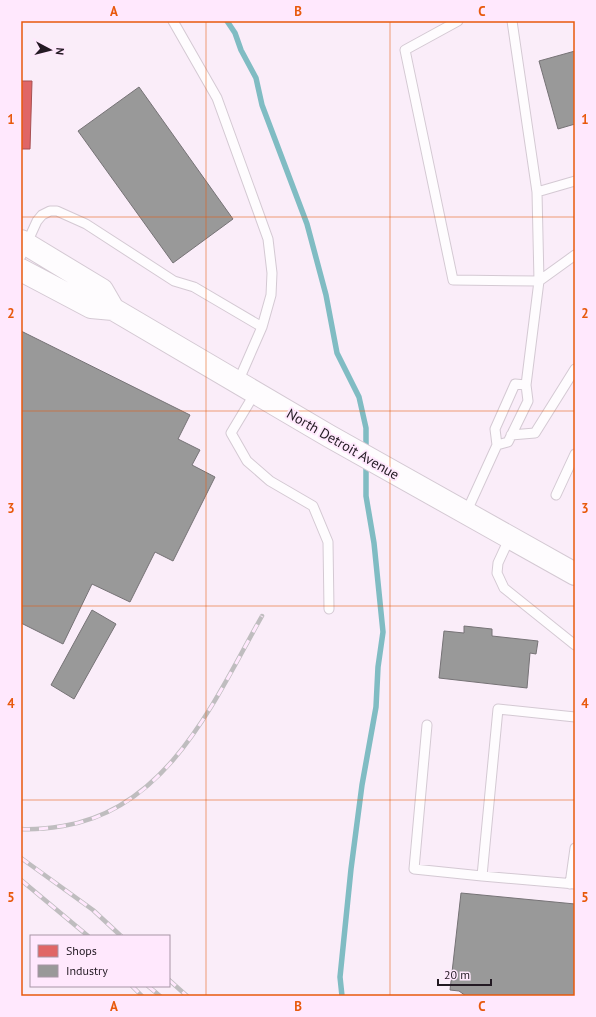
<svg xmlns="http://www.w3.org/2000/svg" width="596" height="1017" font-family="'PT Sans',sans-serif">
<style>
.shops{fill:#e06666;stroke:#a74f52}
.industry{fill:#999;stroke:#767376}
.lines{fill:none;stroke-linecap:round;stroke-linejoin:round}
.stream{stroke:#80bcc3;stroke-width:5.5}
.lane-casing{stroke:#d4c9d3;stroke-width:11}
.secondary-casing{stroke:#d4c9d3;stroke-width:24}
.lane{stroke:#fefcfe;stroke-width:9}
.secondary{stroke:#fefcfe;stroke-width:22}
.rail-casing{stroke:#bfbdbf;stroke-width:4.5}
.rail{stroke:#ffe8fd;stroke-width:3;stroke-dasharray:9;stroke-linecap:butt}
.grid{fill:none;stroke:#e8590c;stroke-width:1;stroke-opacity:0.55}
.labels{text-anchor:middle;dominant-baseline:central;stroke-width:4;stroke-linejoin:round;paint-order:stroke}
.street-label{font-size:14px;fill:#231a23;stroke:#ffe8fd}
.neatline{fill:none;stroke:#e8590c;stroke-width:1.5}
.grid-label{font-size:13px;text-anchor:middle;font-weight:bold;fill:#e8590c}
</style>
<rect width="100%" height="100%" fill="#faedf9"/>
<path class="shops" d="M21 81H32L30 149H21Z"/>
<path class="industry" d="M575 51V124L558 129 539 61Z
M139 87 233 219 173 263 78 131Z
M21 331 190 415 178 439 200 450 192 465 215 477 173 561 155 552 130 602 92 584 63 644 21 623Z
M92 610 116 624 74 699 51 685Z
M464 626 492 629V636L538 641 536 654 530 653 527 688 439 678 444 631 464 633Z
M461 893 575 904V996H466L459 991 450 990Z"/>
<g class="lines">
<path class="stream" d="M227 21 235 33 241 50 256 78 262 105 307 224 326 295 337 353 359 397 366 428V451
M342 996 340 977 351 869 362 785 376 707 378 667 383 632 374 543 366 496V463"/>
<defs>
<path id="lane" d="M173 21 217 98 268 239 272 273 271 295 262 327
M458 21 405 50 453 280 539 281 575 255
M537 192 575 181
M21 256 37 221 42 215 50 211H57L86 224 174 281 194 287 262 327 238 382
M255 393 231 433 247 461 270 481 313 506 328 542 329 609
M511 435 535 433 575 369
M497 445 508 442 528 401 526 385 539 281 537 192 512 21
M556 495 575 454
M466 513 497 445 495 429 515 384 526 385
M510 537 498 563 497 573 504 588 575 645
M575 717 498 709 482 876 575 884
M427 725 414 869 482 876
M570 884 575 848"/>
<path id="secondary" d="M21 241 102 290 113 309
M21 270 91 307 113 309 329 436 575 574"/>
</defs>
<use href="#lane" class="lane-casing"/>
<use href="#secondary" class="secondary-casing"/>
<use href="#lane" class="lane"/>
<use href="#secondary" class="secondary"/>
<defs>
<path id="rail" d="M21 829C35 830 50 828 63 826 169 809 215 699 262 616
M21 858 93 910 121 936
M21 880 88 936
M169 980 187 996
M132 986 142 996
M148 986 160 996"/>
</defs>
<use href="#rail" class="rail-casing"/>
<use href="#rail" class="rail"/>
</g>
<path class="grid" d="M206 21V996M390 21V996M21 217H575M21 411H575M21 606H575M21 800H575"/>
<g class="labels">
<g class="street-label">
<text transform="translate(343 444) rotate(30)">North Detroit Avenue</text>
</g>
</g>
<rect width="596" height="1017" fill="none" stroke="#ffe8fd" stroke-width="44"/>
<rect x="30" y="935" width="140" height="52" fill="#ffe8fd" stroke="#a796a6"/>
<rect x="38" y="945" width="20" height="12" fill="#e06666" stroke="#a796a6"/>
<text x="66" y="955" font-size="12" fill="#231a23">Shops</text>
<rect x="38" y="965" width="20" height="12" fill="#999999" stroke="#a796a6"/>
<text x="66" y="975" font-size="12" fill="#231a23">Industry</text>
<g transform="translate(50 50) rotate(97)" stroke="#ffe8fd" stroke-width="3" paint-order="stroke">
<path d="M0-3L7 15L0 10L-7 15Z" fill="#231a23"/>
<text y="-6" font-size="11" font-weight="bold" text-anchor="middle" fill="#231a23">N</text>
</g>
<path d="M438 979v6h53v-6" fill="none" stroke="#231a23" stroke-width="2"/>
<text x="444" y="979" font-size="12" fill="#231a23" stroke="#ffe8fd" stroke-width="3" paint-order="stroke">20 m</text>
<rect x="22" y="22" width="552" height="973" class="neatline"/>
<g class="grid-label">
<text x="114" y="16">A</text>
<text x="298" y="16">B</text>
<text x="482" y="16">C</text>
<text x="11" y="124">1</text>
<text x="585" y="124">1</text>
<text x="11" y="318">2</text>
<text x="585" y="318">2</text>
<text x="11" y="513">3</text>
<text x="585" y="513">3</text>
<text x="11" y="708">4</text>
<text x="585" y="708">4</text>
<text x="11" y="902">5</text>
<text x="585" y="902">5</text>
<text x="114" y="1011">A</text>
<text x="298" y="1011">B</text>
<text x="482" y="1011">C</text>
</g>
</svg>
